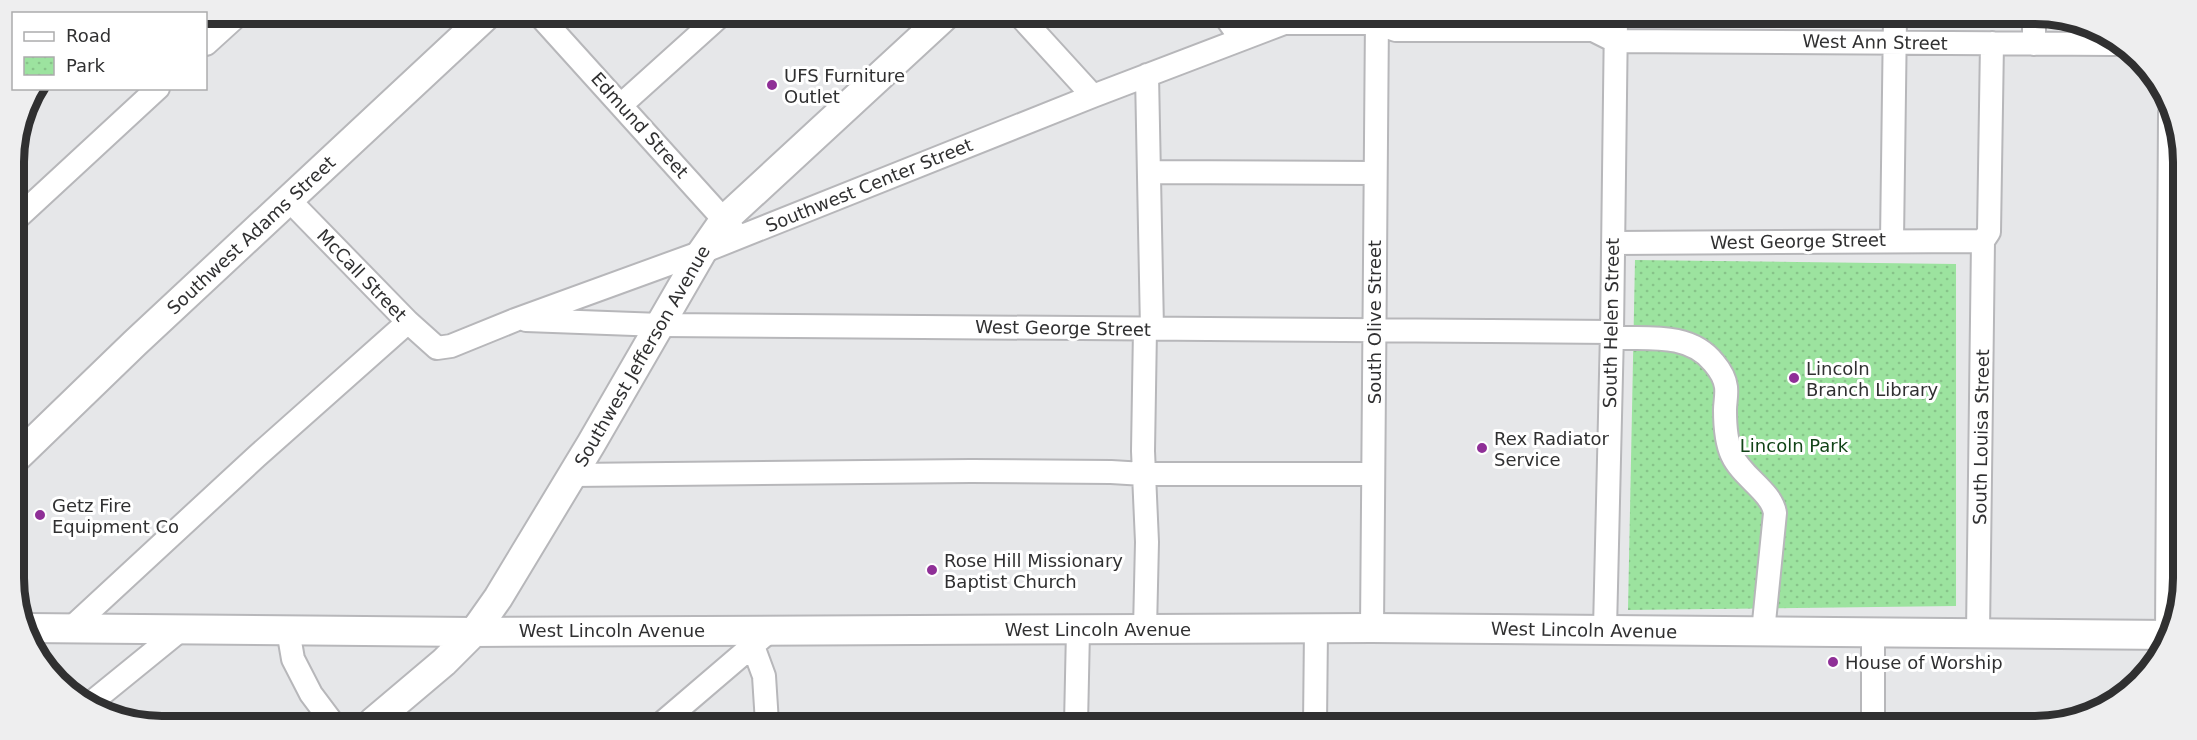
<svg xmlns="http://www.w3.org/2000/svg" width="2197" height="740" font-family="'DejaVu Sans',sans-serif">
<style>
.park{fill:url(#park-dots)}
.lines{fill:none;stroke-linecap:round;stroke-linejoin:round}
.minor-casing{stroke:#b7b7ba;stroke-width:26}
.major-casing{stroke:#b7b7ba;stroke-width:32}
.minor{stroke:#fff;stroke-width:22}
.major{stroke:#fff;stroke-width:28}
.poi-dot{fill:#8f2f97;stroke:#fff;stroke-width:2}
.labels{text-anchor:middle;dominant-baseline:central;stroke-width:6;stroke-linejoin:round;paint-order:stroke}
.street-label{font-size:18px;fill:#303031;stroke:#fff}
.poi-label{font-size:18px;fill:#303031;stroke:#fff;text-anchor:start}
.park-label{font-size:18px;fill:#114417;stroke:#fff}
.rim{fill:none;stroke:#303031;stroke-width:8}
</style>
<defs>
<pattern id="park-dots" width="8" height="8" patternUnits="userSpaceOnUse" patternTransform="scale(1.5)"><rect width="8" height="8" fill="#9ce39f"/><path d="M2 2h.1M6 6h.1" fill="none" stroke="#87c389" stroke-width="1.8" stroke-linecap="round"/></pattern>
</defs>
<rect width="100%" height="100%" fill="#e6e7e9"/>
<path class="park" d="M1635 260 1956 264V606L1628 610Z"/>
<g class="lines">
<defs>
<path id="minor" d="M539 15 735 232
M1020 16 1093 96
M1225 16 1241 39
M1284 23H1376L1396 30H1593L1615 41 2114 44
M206 44 239 14
M2034 44V19
M1147 75 1152 329
M621 105 721 15
M1149 172 1375 173
M289 200 408 322 437 348 451 346 515 320 702 252 1093 96 1300 17
M14 221 158 88
M1892 240 1895 18
M1983 241 1989 232 1992 43
M1613 243 1983 241
M526 320 661 325 1612 332
M1145 329 1143 451 1147 542 1145 629
M1612 338C1647 339 1690 332 1714 363 1720 370 1725 379 1726 387 1727 395 1725 403 1725 410 1725 425 1726 442 1732 455 1742 477 1772 492 1775 513L1763 632
M572 475 971 471 1111 472 1144 474H1373
M1372 628 1377 17
M70 629 256 457 408 322
M1605 629 1612 332 1616 17
M288 630 293 659 311 694 332 722
M1978 633 1983 241
M2167 635 2170 113
M753 646 764 676 767 723
M92 702 183 628
M662 723 772 629
M1076 724 1078 630
M1315 724 1316 629
M1873 726V633"/>
<path id="major" d="M15 459 135 343 488 14
M27 628 474 632 1372 628 2170 635
M373 722 444 662 474 632 498 598 591 444 702 252 725 219 945 16"/>
</defs>
<use href="#minor" class="minor-casing"/>
<use href="#major" class="major-casing"/>
<use href="#minor" class="minor"/>
<use href="#major" class="major"/>
</g>
<g class="poi-dot">
<circle cx="772" cy="85" r="6"/>
<circle cx="1794" cy="378" r="6"/>
<circle cx="1482" cy="448" r="6"/>
<circle cx="40" cy="515" r="6"/>
<circle cx="932" cy="570" r="6"/>
<circle cx="1833" cy="662" r="6"/>
</g>
<g class="labels">
<g class="street-label">
<text transform="translate(1875 42) rotate(1)">West Ann Street</text>
<text transform="translate(640 125) rotate(48)">Edmund Street</text>
<text transform="translate(869 185) rotate(-22)">Southwest Center Street</text>
<text transform="translate(251 235) rotate(-43)">Southwest Adams Street</text>
<text transform="translate(1798 241) rotate(-1)">West George Street</text>
<text transform="translate(362 275) rotate(46)">McCall Street</text>
<text transform="translate(1374 322) rotate(-90)">South Olive Street</text>
<text transform="translate(1611 323) rotate(-89)">South Helen Street</text>
<text transform="translate(1063 328) rotate(1)">West George Street</text>
<text transform="translate(642 356) rotate(-60)">Southwest Jefferson Avenue</text>
<text transform="translate(1981 437) rotate(-89)">South Louisa Street</text>
<text x="1098" y="629">West Lincoln Avenue</text>
<text x="612" y="630">West Lincoln Avenue</text>
<text transform="translate(1584 630) rotate(1)">West Lincoln Avenue</text>
</g>
<g class="poi-label">
<text x="784" y="75">UFS Furniture<tspan x="784" dy="21">Outlet</tspan></text>
<text x="1806" y="368">Lincoln<tspan x="1806" dy="21">Branch Library</tspan></text>
<text x="1494" y="438">Rex Radiator<tspan x="1494" dy="21">Service</tspan></text>
<text x="52" y="505">Getz Fire<tspan x="52" dy="21">Equipment Co</tspan></text>
<text x="944" y="560">Rose Hill Missionary<tspan x="944" dy="21">Baptist Church</tspan></text>
<text x="1845" y="662">House of Worship</text>
</g>
<g class="park-label">
<text x="1794" y="445">Lincoln Park</text>
</g>
</g>
<path d="M0 0H2197V740H0ZM162 24H2035A138 138 0 0 1 2173 162V578A138 138 0 0 1 2035 716H162A138 138 0 0 1 24 578V162A138 138 0 0 1 162 24Z" fill="#eeeeef" fill-rule="evenodd"/>
<path class="rim" d="M162 24H2035A138 138 0 0 1 2173 162V578A138 138 0 0 1 2035 716H162A138 138 0 0 1 24 578V162A138 138 0 0 1 162 24Z"/>
<rect x="12" y="12" width="195" height="78" fill="#ffffff" stroke="#acacad" stroke-width="1.5"/>
<rect x="24" y="32" width="30" height="9" fill="#ffffff" stroke="#acacad" stroke-width="1.5"/>
<text x="66" y="42" font-size="18" fill="#303031">Road</text>
<rect x="24" y="57" width="30" height="18" fill="url(#park-dots)" stroke="#acacad" stroke-width="1.5"/>
<text x="66" y="72" font-size="18" fill="#303031">Park</text>
</svg>
